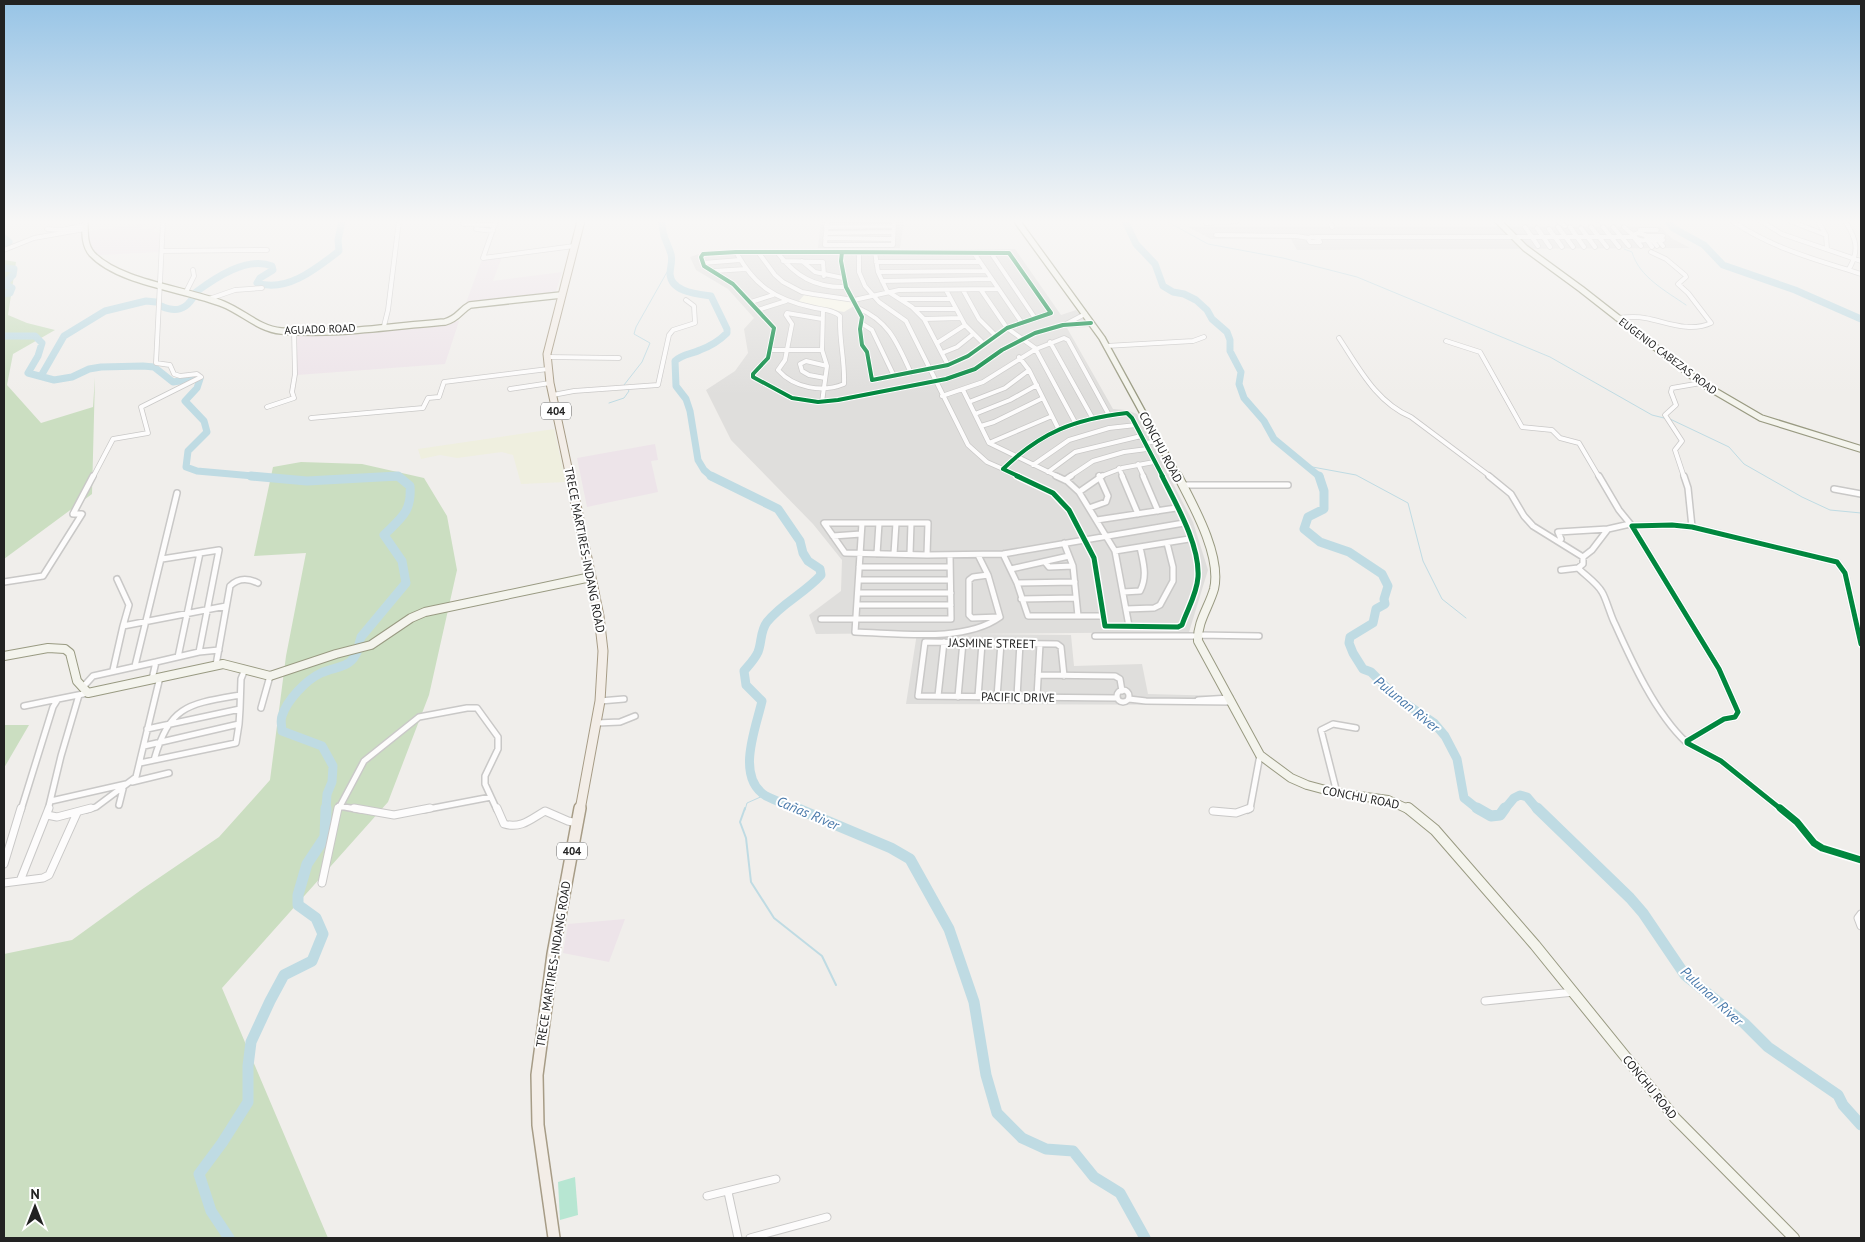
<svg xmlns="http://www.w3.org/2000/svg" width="1865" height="1242" font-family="'PT Sans',sans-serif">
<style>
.residential{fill:#dfdedc}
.industrial{fill:#ede4e9}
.education{fill:#f8f7e8}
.farmland{fill:#efefdf}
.forest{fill:#cbdec1}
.pitch{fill:#b7e6d2}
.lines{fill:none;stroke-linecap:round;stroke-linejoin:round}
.stream-far1{stroke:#bfdbe3;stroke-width:1}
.stream{stroke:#bfdbe3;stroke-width:2}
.river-far2{stroke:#bfdbe3;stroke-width:7}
.river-far1{stroke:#bfdbe3;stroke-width:9}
.river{stroke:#bfdbe3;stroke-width:11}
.street-far2-casing{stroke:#c9c8c7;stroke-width:5.5}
.street-far1-casing{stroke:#c9c8c7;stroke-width:8}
.street-casing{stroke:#c9c8c7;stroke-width:9}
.secondary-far2-casing{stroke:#999a82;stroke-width:8}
.secondary-far1-casing{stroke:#999a82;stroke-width:10}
.secondary-casing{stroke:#999a82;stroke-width:12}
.primary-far2-casing{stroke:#a79c86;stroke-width:9}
.primary-far1-casing{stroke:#a79c86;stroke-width:11}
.primary-casing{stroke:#a79c86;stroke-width:14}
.street-far2{stroke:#fdfcfc;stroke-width:4}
.street-far1{stroke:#fdfcfc;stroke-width:5}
.street{stroke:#fdfcfc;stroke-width:7}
.secondary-far2{stroke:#f4f4ed;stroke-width:5.5}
.secondary-far1{stroke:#f4f4ed;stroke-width:8}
.secondary{stroke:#f4f4ed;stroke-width:10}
.primary-far2{stroke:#f3ede7;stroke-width:7}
.primary-far1{stroke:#f3ede7;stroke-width:9}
.primary{stroke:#f3ede7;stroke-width:11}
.cycleway-far2-casing{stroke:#fff;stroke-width:6}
.cycleway-far1-casing{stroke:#fff;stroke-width:8}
.cycleway-casing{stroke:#fff;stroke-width:10}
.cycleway-far2{stroke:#00873e;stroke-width:4}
.cycleway-far1{stroke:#00873e;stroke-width:5}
.cycleway{stroke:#00873e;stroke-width:7}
.labels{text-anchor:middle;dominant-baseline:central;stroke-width:4;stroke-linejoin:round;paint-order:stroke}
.far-street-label{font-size:11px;fill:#222;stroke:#fff}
.shield{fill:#fff;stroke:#646464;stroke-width:1}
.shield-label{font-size:11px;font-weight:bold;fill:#222}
.street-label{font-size:12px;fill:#222;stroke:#fff}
.water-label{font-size:14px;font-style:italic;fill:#4a7aab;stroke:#fff}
</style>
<rect width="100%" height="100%" fill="#f0eeeb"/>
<path class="residential" d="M821 221H904L900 248H818Z
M1659 226 1673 239 1690 248 1297 250 1291 239H1211L1188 227Z
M1015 249 1061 315 1076 310 1091 327 1067 328 1113 409 1126 410 1137 414 1193 522 1208 570 1189 632 960 634 1071 635 1074 666 1142 664 1148 694 1225 696 1231 705 906 704 917 633 816 634 809 615 841 591 842 560 813 524 731 440 706 390 735 371 748 353 744 329 754 318 728 289 696 270 690 257 708 251Z"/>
<path class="industrial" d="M144 224 141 229 156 227 153 232H162L161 252 98 255 92 249 87 231Z
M502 257 493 281 562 272 555 294 466 303 482 259Z
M459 321 445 364 297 375V334Z
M655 444 658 460 651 461 658 492 587 507 577 458Z
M625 919 609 962 563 953 568 924Z"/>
<path class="education" d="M805 294 852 301 854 306 844 312 797 303Z"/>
<path class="farmland" d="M554 429 566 482 521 484 513 455 502 452 457 458 440 455 421 459 418 449Z"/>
<path class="forest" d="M4 260 16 262 8 315 27 323 55 330 13 354 7 385 41 423 93 407 95 377 92 494 4 559Z
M301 462 362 464 424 478 447 516 457 570 429 695 388 802 222 988 328 1238H4V954L72 940 141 890 219 837 270 780 286 656 306 553 254 556 273 467Z
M4 725H29L4 768Z"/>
<path class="pitch" d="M575 1177 578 1215 560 1220 558 1182Z"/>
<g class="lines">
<path class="stream-far1" d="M1166 221 1208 244 1283 258 1357 277 1550 357 1652 415 1664 418
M1594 221 1600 224
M1624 249 1632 252C1639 277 1666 291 1686 305
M624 385 642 362 650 343 634 334 636 327 671 265
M609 403 624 398 629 391 627 388
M1670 419 1729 447 1744 464 1802 497 1830 510 1861 513
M1307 466 1356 475 1408 503 1423 561 1442 599 1466 618
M745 810 747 803 765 795"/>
<path class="stream" d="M745 808 740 822 746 838 751 882 774 918 822 956 836 985"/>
<path class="river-far2" d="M662 221C662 237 667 241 671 254 673 261 670 267 670 274 671 292 697 294 711 296L727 329V333C719 341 711 346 700 350 692 354 682 354 675 361L676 386 686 399 690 411 698 460 704 470 712 477
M1125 221 1136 244 1155 264 1163 286 1173 292 1184 294 1196 300 1207 310 1212 319 1227 332 1230 340V351L1241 372 1239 384 1244 398 1264 421 1274 439 1320 477
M1668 221 1673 228 1704 245 1723 265 1795 290 1861 319
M4 238 9 242 4 245
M4 268 14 269 13 275 4 284 12 288 10 293 4 294
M196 292C215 278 247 256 272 266L273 270 260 278 257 283C287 293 317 268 339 251L338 240 342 221
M161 306C176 313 186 310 194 296
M4 336H35L42 343 38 356 28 373 54 380 72 377 89 369 101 367 143 366 154 367 173 382 193 379
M41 376 64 336 105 311 146 301 156 302
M200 379 197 388 185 401 204 421 207 432 188 451 186 467 197 471 264 477
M378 477H399"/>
<path class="river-far1" d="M251 476 307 481 398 476 410 486C412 512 401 518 384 535L402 561 406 583 361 637 359 644
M711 476 778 509 800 541 803 553 808 561 820 569 821 575C805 593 782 603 767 622 760 631 762 642 758 652 755 659 749 665 744 671L746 685 762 701C756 728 735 777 766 796 776 801 788 805 799 810
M1319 476 1324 491V509L1308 517 1304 529 1320 542 1349 552 1382 574 1388 586 1384 599 1385 604 1376 609 1373 623 1350 637 1349 643 1353 653 1363 669 1371 672 1396 697 1434 723 1445 736 1457 759 1464 798 1479 810
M326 810 327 794 332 782 333 766 322 746 282 731C282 726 280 721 282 716 287 700 306 680 321 673 336 666 351 669 358 650
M1504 810 1514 798 1520 795 1527 797 1538 810"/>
<path class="river" d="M796 808 891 848 910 859 949 929 974 1002 986 1075 997 1113 1022 1138 1046 1149 1073 1151 1094 1177 1120 1193 1145 1238
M1477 808 1491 816 1500 815 1505 808
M1537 808 1630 898 1643 913 1685 975 1744 1023 1768 1047 1838 1095 1843 1105 1861 1125
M229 1238 211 1211 199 1174 222 1143 248 1102V1066L251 1042 270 1001 284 975 312 961 323 934 316 918 298 905V895L307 864 325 837 326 808"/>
<defs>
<path id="street-far2" d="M496 221 483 258 574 246
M827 221 825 245H893L894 221
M1330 221 1332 227
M1558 221 1565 226
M1732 221C1774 249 1814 259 1861 274
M1761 221 1782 234 1861 261
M1790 221 1826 235
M1818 221 1826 235 1827 249
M1845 221C1856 238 1860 250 1849 269
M1206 223 1237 221
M463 224 495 225
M826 227 893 226
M1525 227 1538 246
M1558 227 1573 247
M1570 227 1584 247
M1591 227 1607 247
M1603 227 1619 247
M1613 227 1629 246
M1624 227 1633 235
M1537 228 1550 247
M1581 228 1595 247
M47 229 62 230 85 225
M476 229 493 231
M1549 229 1562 247
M826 233 893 232
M1638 233 1645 235 1648 239C1642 242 1637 240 1633 235Z
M1642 233 1640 230H1657
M1216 235 1296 236 1309 238
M1647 236H1663
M1311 237 1318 238 1320 242H1310L1308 239Z
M1315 237H1634
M825 238 893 239
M1635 239 1641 246
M1647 240 1652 247
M1648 240H1663
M1652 240 1657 246
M1658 240 1663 246
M4 250 34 238 85 229
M162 251 267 250
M736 252C754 285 774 299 811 307 821 310 832 309 840 316 839 341 845 360 844 384 822 393 794 388 778 370L785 360 792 324 786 315 787 313 822 319
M758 252 775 275 783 282 802 292 813 294 854 300 899 290 998 289
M777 252C795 276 815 288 846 287
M842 252 1009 253 1051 313 1007 328 968 356 948 365 872 380 867 352 862 345 860 329 862 317 846 287 841 261Z
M842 252H736L703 254 701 257 704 266 733 284 774 328 768 358 753 374V377L792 398 818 402 838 400 946 379 975 369 1002 350 1035 333 1063 325 1091 323
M859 252V272L865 286 879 302 906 321 968 445 987 462 1003 469
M875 252 878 272 887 291 912 307 924 319 948 365
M974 253 1022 323
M991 253 1035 318
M783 261 823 262 824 276
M802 261 815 272 843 278
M876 262H980
M703 263 740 260
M714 271 746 269
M878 272 986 271
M882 281 991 279
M946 290 965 325 984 344
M963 290 979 319 996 336
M981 290 1007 328 1035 348 1076 424
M186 292 194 276 193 270
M209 299 235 290 262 288
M901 299H950
M751 302 773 295
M858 308C890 322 897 343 911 373
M914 309H955
M758 310 786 301
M1617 318C1626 317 1636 316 1645 318 1667 322 1689 333 1711 323L1688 293 1678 284 1686 277 1685 275 1666 259 1651 252
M924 319 961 318
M861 323 872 330 894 376
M1066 324 1085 314
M384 326 388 310 399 221
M1339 338C1359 368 1376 402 1411 417L1491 477
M1446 341 1480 352 1522 427 1552 430 1560 438 1579 443 1599 477
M1050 342 1093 419
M937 343 965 325
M1106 346 1193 341 1204 337
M770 350H822
M942 353 957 347 972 335
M547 357 619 358
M1019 357 1029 370 1058 428
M825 378 809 375 802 371 800 364 806 361 827 366
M510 389 550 383
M963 390 989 443 1059 477
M553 395 574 391 658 385 669 335 673 330 695 323 694 306 686 300
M942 396 983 382 1036 349 1064 338 1068 340 1109 415
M822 402 827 366 822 350 823 310
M969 402 1005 388 1029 370
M267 407 294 398 292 392 295 374 294 331
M975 414 1010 400 1037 385
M311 418 423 408 428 398 439 397 444 382 548 369
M981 426 994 422 1043 398
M989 443 1052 416
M1145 443 1159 441
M1138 464 1144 477
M1033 465 1069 440 1109 428 1136 425
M1119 468 1123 477
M1048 472 1075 452 1141 436
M1099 475 1100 477
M93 477 113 439 148 433 141 407 201 377 197 374 180 376 174 374 170 365 156 363 163 221
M1020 477 1003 469C1041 432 1075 419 1127 413L1132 418 1163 477
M1069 477 1093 461 1124 452 1147 449
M1099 477 1122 468 1154 462
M1684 477 1675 450 1682 441 1665 415 1676 405 1671 392 1672 388 1701 383"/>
<path id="street-far1" d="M1017 476 1053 493 1069 510 1094 558 1105 626 1178 627 1182 625C1187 610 1197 594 1198 577 1200 545 1176 504 1162 476
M1056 476 1067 481 1079 492 1115 551 1129 626
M1122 476 1138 514
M1143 476 1158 511
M1489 476 1511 494 1524 516 1533 526 1583 557
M1599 476 1619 510 1632 526
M1684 476 1688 488 1692 527
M1065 480 1071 476
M1182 485H1288
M1834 489 1861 494
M1079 492 1102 476
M1089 508 1106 502 1108 496 1099 476
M1097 520 1176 508
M824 523H928L927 555 845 553Z
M862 523 855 632C898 633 964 643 1000 617
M833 536 861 534
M1561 539 1558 532 1608 529
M1064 543 1073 566 1078 616
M1115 551 1189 539
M877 554 879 523
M894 554 896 523
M910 554 911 523
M1003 554 1017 583 1028 616H1103
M927 555 1003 554 1184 523
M978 555 988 575
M162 559 200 553 178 657
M1045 562 1049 567 1073 566
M859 567H950
M1578 568C1586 576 1597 583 1602 592 1606 598 1611 617 1615 624 1632 662 1656 714 1686 742
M1011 569 1069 556
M1561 570 1578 568 1583 564V557L1592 550 1608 529 1630 524
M988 575 1000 617 972 618 969 615V580L973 577Z
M117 579 129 605 123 626
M859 580H950
M4 582 43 576 82 514H73L93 476
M1017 583 1075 582
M1123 592 1140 591C1148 576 1143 562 1140 547
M858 593H951
M1021 599 1076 598
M857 605H951
M1126 609 1154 608 1160 605 1173 581V567L1167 543
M821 619H951L950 555
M1198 635 1259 636
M1095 636H1197
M199 652 219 550 200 553
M216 665 230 586C238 578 248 578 258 583
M135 666 177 493
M113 670 123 626 226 606
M1038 675 1115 676 1120 679 1122 691
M1064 676 1061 647 1057 644 925 642 918 696 1117 698
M152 679 156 662 199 652 219 650
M83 687 93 676 156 662
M1117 696a6 6 0 1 1 12 0a6 6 0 1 1-12 0Z
M938 696 944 642
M958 697 963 642
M978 697 982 643
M997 697 1001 643
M1017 697 1020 643
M1037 697 1040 644
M1129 699 1146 701 1232 702
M1198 700 1230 698
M600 701 624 699
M24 706 58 699
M261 708 270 676
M240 709 241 679 245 669
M597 723 620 722 635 716
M144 746 239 724 240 709 147 729
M154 760C170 705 188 704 240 695
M140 763 236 743 239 724
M132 782 169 773
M1337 793 1321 730 1333 724 1356 728
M51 801 126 784
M119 805 123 789
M339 806 361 810
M21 810 53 707 58 699 88 693
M48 810 61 756 79 695
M86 810 96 807 136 777 160 677
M338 810 364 761 419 717 467 708H477L498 737V749L485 776V784L497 810
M423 810 491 797
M1248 810 1250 809 1260 755
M1782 810 1721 761 1687 743V741L1724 719 1735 717 1738 712 1719 669 1632 526 1672 525 1692 527 1837 562 1845 573 1861 644"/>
<path id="street" d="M354 808 394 815 430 808
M497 808 504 824C521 829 531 819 545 811L568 821 577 823
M1780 808 1797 822 1814 843 1822 848 1861 860
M1213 811 1236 813 1250 808
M47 815 57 817 91 808
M4 864 21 808
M20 881 49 808
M4 883 43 878 49 875 77 813
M322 883 338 808
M1861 914 1858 918 1861 926
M1485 1001 1574 992
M728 1192 738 1238
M707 1196 776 1179
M750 1238 827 1217"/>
<path id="secondary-far2" d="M85 221C85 232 84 245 92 254 119 283 186 289 223 304 243 312 259 329 281 331 335 336 391 326 445 322 459 318 459 311 470 305L561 295
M1017 221 1102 338 1178 477
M1498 221 1525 248 1581 289 1701 383 1761 418 1861 449"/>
<path id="secondary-far1" d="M1178 476C1193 505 1222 556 1214 589 1209 607 1197 622 1198 641L1260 755 1291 778 1307 785 1337 793 1388 800 1410 810
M4 656 48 648 65 649 70 653 77 681 88 693 223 664 270 676 336 654 371 645 411 618 425 612 591 577"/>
<path id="secondary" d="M1408 808 1435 830 1535 945 1675 1118 1794 1238"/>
<path id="primary-far2" d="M570 477 550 383 547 354 581 221"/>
<path id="primary-far1" d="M570 476 599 616 603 651 600 701 580 810"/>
<path id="primary" d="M554 1238 538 1125 537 1075 553 954 580 808"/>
</defs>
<use href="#street-far2" class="street-far2-casing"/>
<use href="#street-far1" class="street-far1-casing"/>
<use href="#street" class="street-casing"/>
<use href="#secondary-far2" class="secondary-far2-casing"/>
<use href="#secondary-far1" class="secondary-far1-casing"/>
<use href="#secondary" class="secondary-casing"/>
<use href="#primary-far2" class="primary-far2-casing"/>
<use href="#primary-far1" class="primary-far1-casing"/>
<use href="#primary" class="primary-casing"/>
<use href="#street-far2" class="street-far2"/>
<use href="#street-far1" class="street-far1"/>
<use href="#street" class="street"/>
<use href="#secondary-far2" class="secondary-far2"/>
<use href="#secondary-far1" class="secondary-far1"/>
<use href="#secondary" class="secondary"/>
<use href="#primary-far2" class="primary-far2"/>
<use href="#primary-far1" class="primary-far1"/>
<use href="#primary" class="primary"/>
<defs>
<path id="cycleway-far2" d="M842 252 1009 253 1051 313 1007 328 968 356 948 365 872 380 867 352 862 345 860 329 862 317 846 287 841 261Z
M842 252H736L703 254 701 257 704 266 733 284 774 328 768 358 753 374V377L792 398 818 402 838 400 946 379 975 369 1002 350 1035 333 1063 325 1091 323
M1020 477 1003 469C1041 432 1075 419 1127 413L1132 418 1163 477"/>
<path id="cycleway-far1" d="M1017 476 1053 493 1069 510 1094 558 1105 626 1178 627 1182 625C1187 610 1197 594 1198 577 1200 545 1176 504 1162 476
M1782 810 1721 761 1687 743V741L1724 719 1735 717 1738 712 1719 669 1632 526 1672 525 1692 527 1837 562 1845 573 1861 644"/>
<path id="cycleway" d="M1780 808 1797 822 1814 843 1822 848 1861 860"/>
</defs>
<use href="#cycleway-far2" class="cycleway-far2-casing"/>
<use href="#cycleway-far1" class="cycleway-far1-casing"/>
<use href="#cycleway" class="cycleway-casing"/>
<use href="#cycleway-far2" class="cycleway-far2"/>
<use href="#cycleway-far1" class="cycleway-far1"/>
<use href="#cycleway" class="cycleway"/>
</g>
<linearGradient id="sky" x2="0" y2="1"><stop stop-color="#97c4e6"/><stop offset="0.56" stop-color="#f8f7f6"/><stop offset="1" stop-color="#f8f7f6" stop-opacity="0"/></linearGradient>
<rect width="1865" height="395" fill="url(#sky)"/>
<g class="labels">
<g class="far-street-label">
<text transform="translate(320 329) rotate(-2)">AGUADO ROAD</text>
<text transform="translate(1668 356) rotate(37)">EUGENIO CABEZAS ROAD</text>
</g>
<g class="shield">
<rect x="541" y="402.5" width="30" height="17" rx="4"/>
<rect x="557" y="842.5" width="30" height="17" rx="4"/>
</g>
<g class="shield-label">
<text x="556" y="411">404</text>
<text x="572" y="851">404</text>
</g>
<g class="street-label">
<text transform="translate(1161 447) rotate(62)">CONCHU ROAD</text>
<text transform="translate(585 550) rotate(79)">TRECE MARTIRES-INDANG ROAD</text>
<text transform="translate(992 643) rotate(1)">JASMINE STREET</text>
<text transform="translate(1018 697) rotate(1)">PACIFIC DRIVE</text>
<text transform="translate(1361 797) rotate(11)">CONCHU ROAD</text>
<text transform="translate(553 964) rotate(-81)">TRECE MARTIRES-INDANG ROAD</text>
<text transform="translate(1650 1087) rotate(51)">CONCHU ROAD</text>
</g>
<g class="water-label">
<text transform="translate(1407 704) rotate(39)">Pulunan River</text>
<text transform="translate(808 813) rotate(23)">Cañas River</text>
<text transform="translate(1712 996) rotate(43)">Pulunan River</text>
</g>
</g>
<rect width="1865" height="1242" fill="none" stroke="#222222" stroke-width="10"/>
<g transform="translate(35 1207)" stroke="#ffffff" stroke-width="4" paint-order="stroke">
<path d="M0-4L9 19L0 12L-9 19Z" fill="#222222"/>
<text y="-8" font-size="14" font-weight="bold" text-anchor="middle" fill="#222222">N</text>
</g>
</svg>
